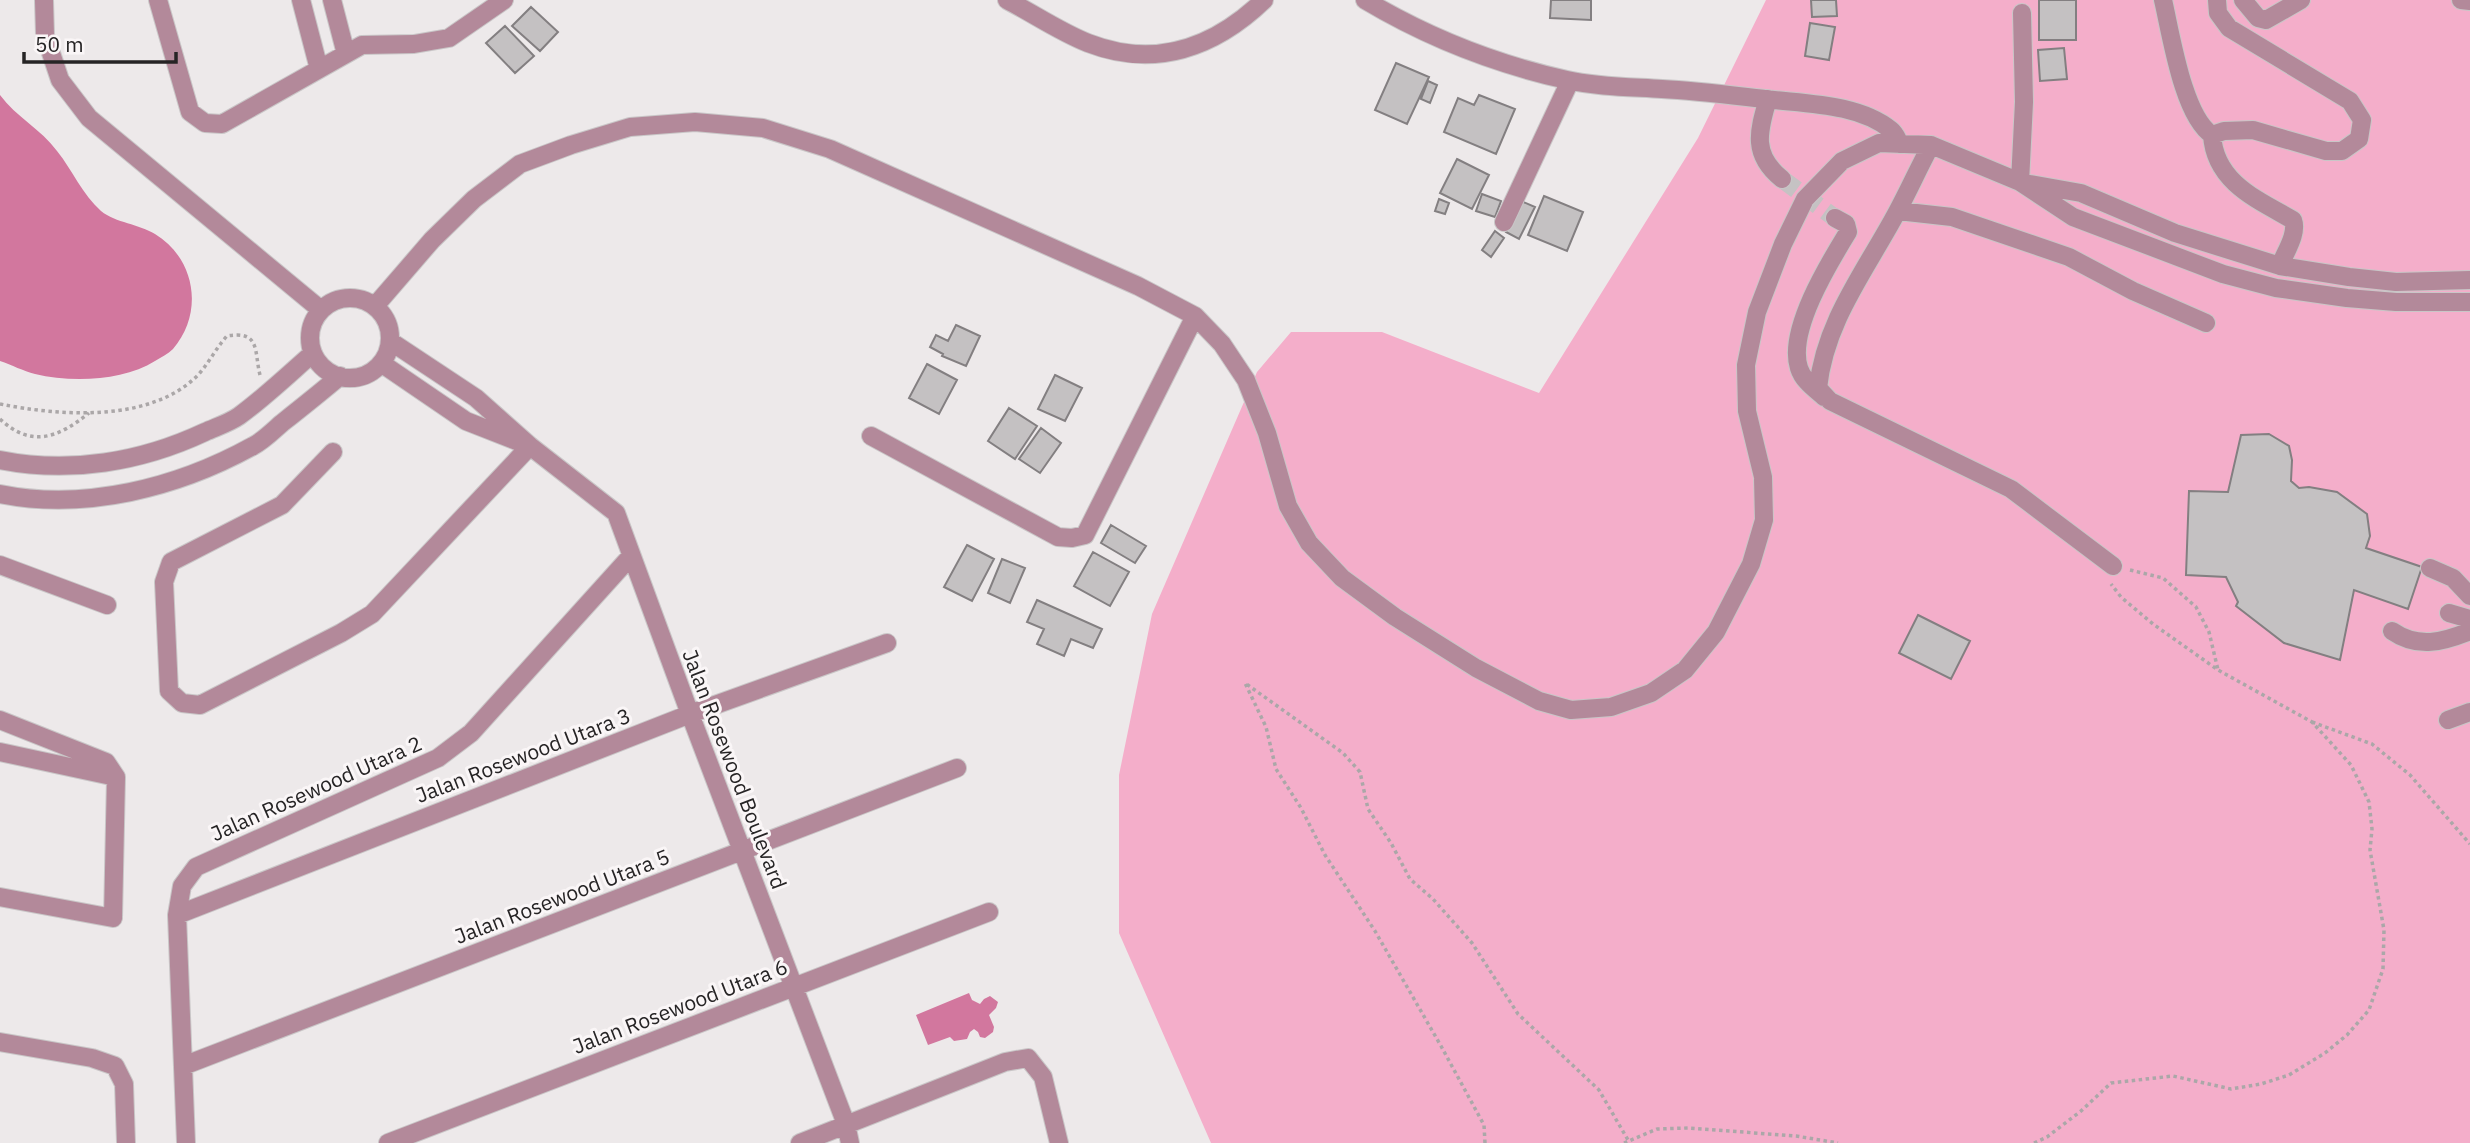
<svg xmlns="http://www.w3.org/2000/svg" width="2470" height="1143" font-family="'IBM Plex Sans',sans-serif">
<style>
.green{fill:#f4aeca}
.water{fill:#d2779e}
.building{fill:#c4c1c2;stroke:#837f81;stroke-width:2}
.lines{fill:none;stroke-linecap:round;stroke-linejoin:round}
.minor-tunnel{stroke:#c5c2c3;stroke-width:18;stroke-dasharray:18 9;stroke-linecap:butt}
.minor-casing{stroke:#c9c6c7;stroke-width:20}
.path{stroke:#aba7a8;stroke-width:3.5;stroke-dasharray:3.5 3.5;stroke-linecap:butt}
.minor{stroke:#b3899a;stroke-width:18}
.labels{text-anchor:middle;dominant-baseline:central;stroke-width:6;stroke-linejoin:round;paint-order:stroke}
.street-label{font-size:21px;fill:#262425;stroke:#faf6f7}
</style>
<rect width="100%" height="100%" fill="#ede9ea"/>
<path class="green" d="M1766 0H2470V1143H1211L1119 933V775L1152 614 1257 372 1291 332H1382L1539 393 1698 138Z"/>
<path class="water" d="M0 95C16 117 41 129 57 151 73 171 82 194 101 211 116 223 139 224 155 234 196 259 204 313 173 349 168 354 161 357 155 361 123 381 72 383 35 374 23 371 12 365 0 361Z
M969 993 972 1000 980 1004 984 999 990 996 998 1002 996 1008 989 1015 994 1027 993 1032 985 1038 980 1037 978 1032 974 1029 970 1032 967 1039 954 1041 950 1037 928 1045 916 1015Z"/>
<path class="building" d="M1551 0H1591V20L1550 18Z
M1811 0H1836L1837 16 1812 17Z
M2039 0H2076V40H2039Z
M531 7 558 32 540 51 512 26Z
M1810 23 1835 27 1829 60 1805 56Z
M505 26 534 56 515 73 486 43Z
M2064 48 2067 79 2040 81 2038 50Z
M1396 63 1429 77 1407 124 1375 110Z
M1428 81 1437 85 1430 103 1421 99Z
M1479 95 1515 109 1496 154 1444 132 1458 98 1474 105Z
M1457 159 1489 175 1472 209 1440 193Z
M1482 194 1501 201 1495 217 1476 211Z
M1544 196 1583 212 1567 251 1528 235Z
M1439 199 1449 203 1445 214 1435 211Z
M1521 201 1535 207 1519 239 1506 232Z
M1495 231 1504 238 1491 257 1482 250Z
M956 325 980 336 966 366 942 356 943 354 930 347 936 335 948 341Z
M927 364 957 380 939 414 909 398Z
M1055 375 1082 388 1065 421 1038 409Z
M1009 408 1037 426 1015 459 988 441Z
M1041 428 1061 443 1040 473 1019 459Z
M2269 434 2289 446 2292 460 2291 481 2299 488 2309 487 2337 492 2367 514 2370 536 2366 548 2422 567 2408 609 2354 590 2340 660 2284 643 2236 606 2238 602 2226 577 2186 575 2189 491 2228 492 2241 435Z
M1111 525 1146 546 1135 563 1101 543Z
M967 545 994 559 972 601 944 587Z
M1093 552 1129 572 1110 606 1074 586Z
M1002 559 1025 568 1010 603 988 593Z
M1037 600 1102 629 1093 648 1071 639 1064 656 1037 644 1044 629 1027 622Z
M1918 615 1970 641 1951 679 1899 653Z"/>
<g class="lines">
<path class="minor-tunnel" d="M1782 179 1835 218"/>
<defs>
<path id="minor" d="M44 0 45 35 60 80 89 118 321 310
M158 0 190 112 205 123 222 124 362 45 414 44 449 38 504 0
M301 0 319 69
M332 0 346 54
M1007 0C1034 14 1060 32 1088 43 1155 69 1214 48 1264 0
M1365 0C1427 37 1495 64 1567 80 1598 87 1631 87 1662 89 1700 91 1737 96 1774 100 1812 104 1860 105 1891 130 1896 134 1897 139 1900 144
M2163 0C2171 34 2183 116 2212 135
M2217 0 2218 13 2229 28 2350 101 2362 120 2359 139 2342 151H2326L2253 130 2224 131 2212 135C2215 182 2256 199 2293 220 2298 234 2285 252 2280 266
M2243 0 2258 18 2266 20 2301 0
M2461 0 2470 1
M1768 99C1758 132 1752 155 1782 179
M1931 145C1919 167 1909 190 1897 212 1866 270 1825 321 1818 388L1830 401 2011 489 2113 566
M2020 182 2024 102 2022 13
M2030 184 2081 193 2175 233 2280 266 2349 277 2396 282 2470 280
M1898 211 1952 217 2069 257 2133 291 2206 323
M1504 222 1570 81
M310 338a40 40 0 1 1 80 0a40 40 0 1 1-80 0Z
M375 306 432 240 474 199 520 164 571 145 630 127 695 122 763 128 830 149 1138 286 1195 316 1222 344 1246 380 1267 433 1288 506 1309 543 1342 578 1395 617 1476 668 1539 701 1571 710 1611 707 1651 693 1685 670 1716 632 1751 564 1764 520 1763 477 1747 411 1746 365 1757 312 1783 244 1805 199 1842 161 1879 143 1931 145 2020 182 2073 217 2223 274 2276 288 2347 298 2396 302H2470
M390 341 476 398 530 446 616 513 690 714 846 1124 850 1143
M381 363 466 421 517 441
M1824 397C1815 389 1803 381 1799 368 1787 331 1829 263 1848 232L1846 224 1835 218
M871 436 1058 537 1072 538 1085 535 1195 316
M333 452 282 505 171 562 164 582 169 691 182 703 200 705 341 633 372 614 530 446
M0 460C70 474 141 462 205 432 216 427 229 423 239 416 265 397 289 374 313 353
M0 494C85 511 177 488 253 446 263 441 273 431 282 423 301 408 321 392 340 376
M0 565 107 605
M2430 568 2453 578 2470 596
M2449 613 2470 619
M2392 631C2418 649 2443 642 2470 631
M0 720 106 762 116 777
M2448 720 2470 712
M0 752 116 777
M0 897 113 918 116 777
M177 915 690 714 887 643
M0 1042 92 1058 115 1066 124 1084 126 1143
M183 1066 957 768
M186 1143 177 915 182 886 196 867 438 758 471 733 631 556
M388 1143 989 912
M800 1143 1005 1062 1028 1058 1043 1077 1059 1143"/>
</defs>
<use href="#minor" class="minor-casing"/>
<path class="path" d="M0 404C60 416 151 423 198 375 209 363 216 348 227 336 261 330 254 352 260 375
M0 419C32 449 59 437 89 413
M2130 570 2163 578 2196 607 2209 632 2218 670
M2312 722 2372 744 2410 775 2470 844
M1485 1143 1484 1125 1441 1046 1375 931 1325 855 1301 808 1276 769 1266 727 1245 683 1343 753 1360 772 1368 809 1391 843 1410 879 1433 899 1472 943 1518 1014 1599 1090 1628 1140
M1624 1143 1657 1129 1688 1128 1796 1136 1838 1143
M2034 1143 2047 1137 2081 1111 2111 1083 2173 1076 2231 1089 2261 1084 2289 1075 2325 1053 2347 1035 2369 1010 2383 969 2384 930 2370 850 2372 829 2369 802 2351 765 2312 722 2218 670 2153 624 2121 597 2111 584"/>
<use href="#minor" class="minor"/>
</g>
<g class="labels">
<g class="street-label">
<text transform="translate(523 755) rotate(-21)">Jalan Rosewood Utara 3</text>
<text transform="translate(735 769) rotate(69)">Jalan Rosewood Boulevard</text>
<text transform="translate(316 788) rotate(-24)">Jalan Rosewood Utara 2</text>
<text transform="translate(562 896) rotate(-21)">Jalan Rosewood Utara 5</text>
<text transform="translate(680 1006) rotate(-21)">Jalan Rosewood Utara 6</text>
</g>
</g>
<path d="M24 52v10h152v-10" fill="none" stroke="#262425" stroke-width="3.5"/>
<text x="35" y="52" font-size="21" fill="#262425" stroke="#faf6f7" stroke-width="5" paint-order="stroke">50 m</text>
</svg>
